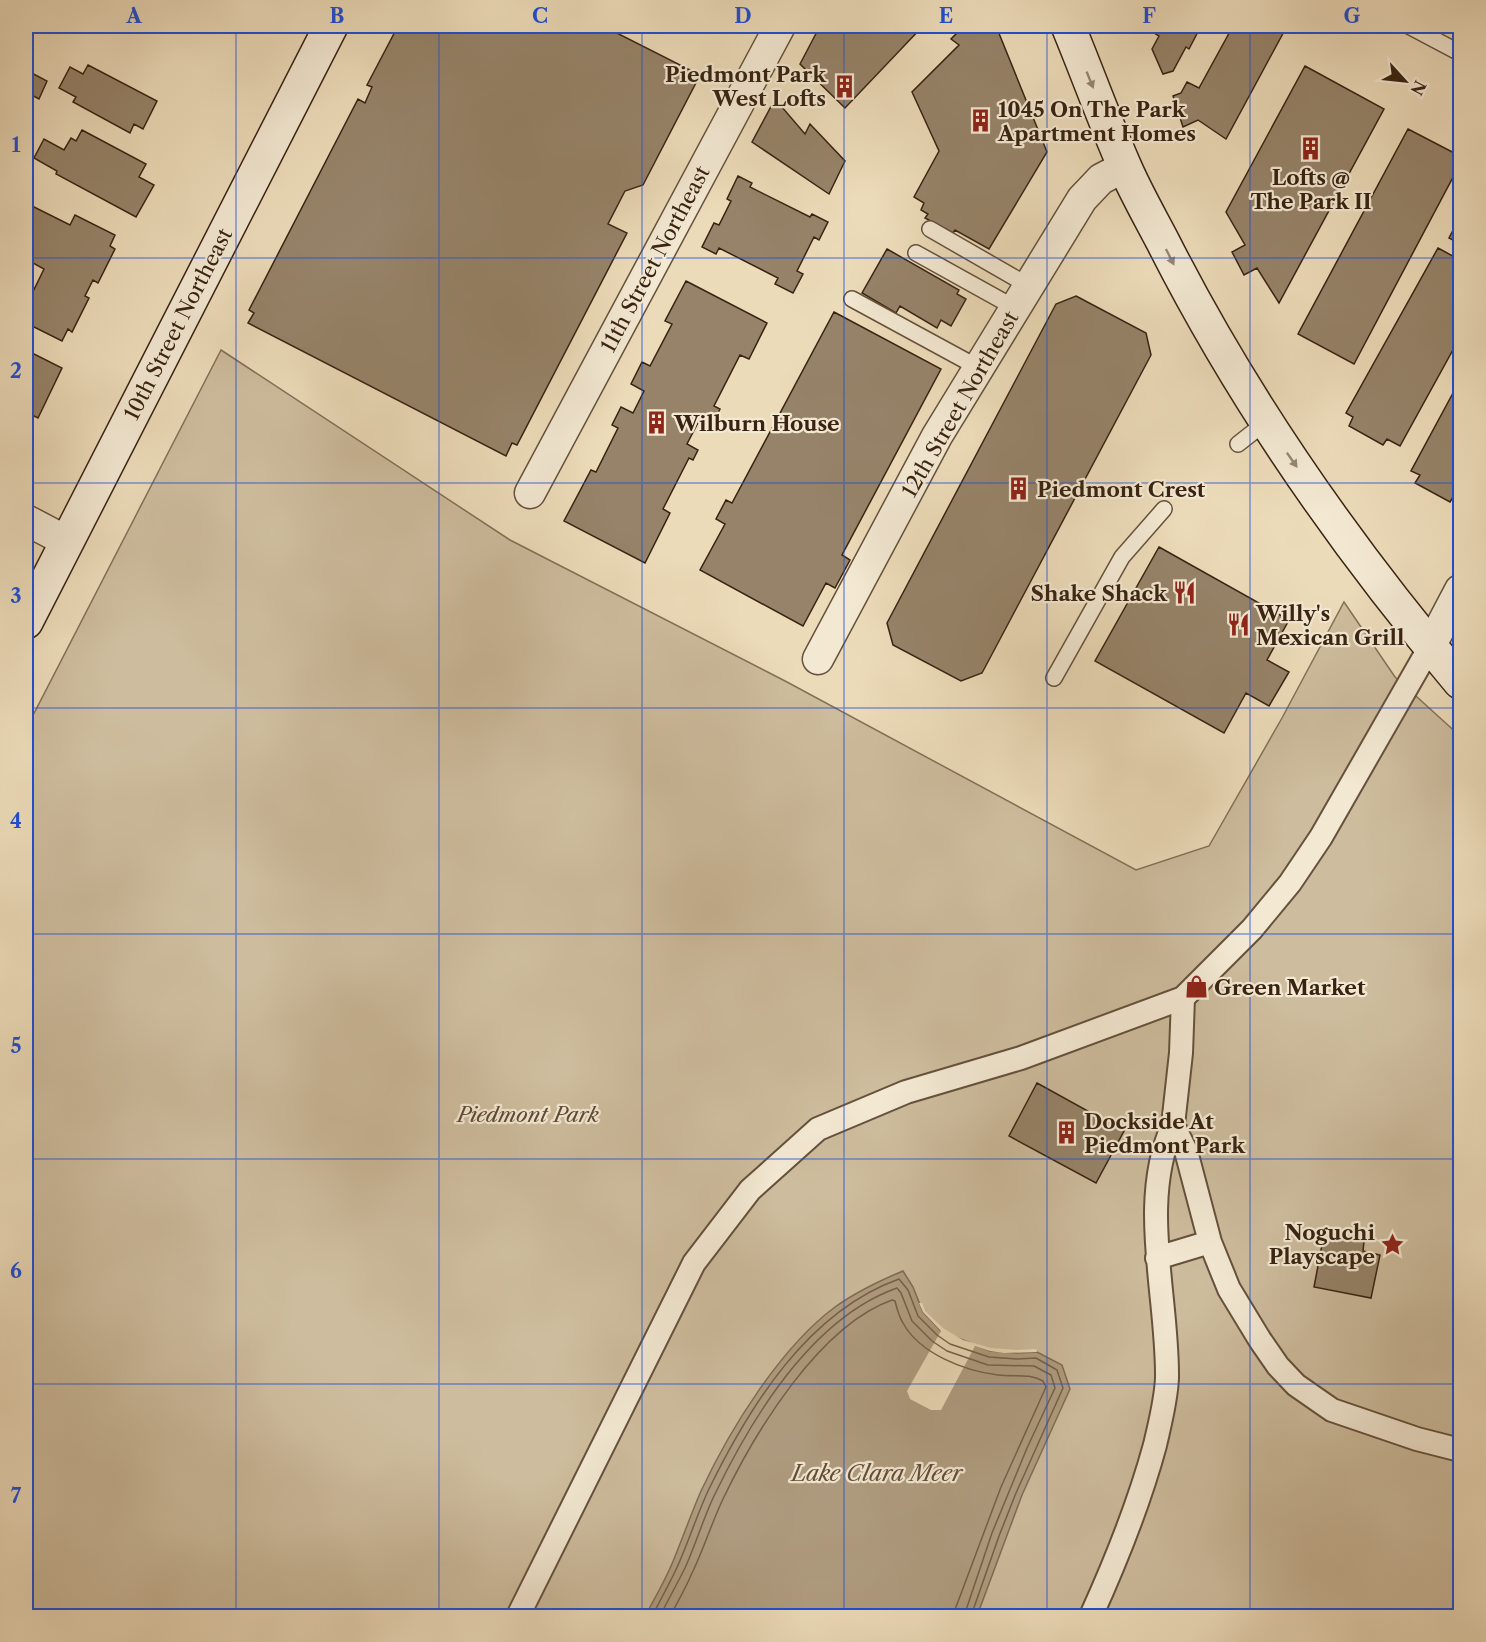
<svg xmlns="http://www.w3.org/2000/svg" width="1486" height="1642" font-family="'Libre Caslon Text',serif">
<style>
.green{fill:#cdbc9d;stroke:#827058;stroke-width:1.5}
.water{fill:#af9c80;stroke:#7f6c54;stroke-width:1.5}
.pier{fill:#ecdbb9}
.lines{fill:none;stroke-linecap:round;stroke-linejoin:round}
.shore{stroke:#746049;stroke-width:1.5}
.building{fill:#968369;stroke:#382312;stroke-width:1.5}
.service-casing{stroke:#65513c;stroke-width:18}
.pedestrian-casing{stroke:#65513c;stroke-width:26}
.minor-casing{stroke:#65513c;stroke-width:33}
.secondary-casing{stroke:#382312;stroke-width:36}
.service{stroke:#f3e8d2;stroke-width:15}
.pedestrian{stroke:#f3e8d2;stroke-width:22}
.minor{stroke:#f3e8d2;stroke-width:30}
.secondary{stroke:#f3e8d2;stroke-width:33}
.oneway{fill:#968672}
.grid{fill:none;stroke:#1d4ed8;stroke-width:1.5;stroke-opacity:0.55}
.labels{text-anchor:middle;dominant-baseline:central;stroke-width:4.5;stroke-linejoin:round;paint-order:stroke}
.poi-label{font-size:21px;font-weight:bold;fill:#382312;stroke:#f3e8d2;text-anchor:start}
.street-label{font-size:21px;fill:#382312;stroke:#f3e8d2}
.park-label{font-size:21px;font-style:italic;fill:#5d4935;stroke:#f3e8d2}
.water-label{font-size:22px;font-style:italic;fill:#624d38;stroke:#f3e8d2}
.neatline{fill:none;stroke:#1d4ed8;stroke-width:2}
.grid-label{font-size:20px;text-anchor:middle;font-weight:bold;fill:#1d4ed8}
</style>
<rect width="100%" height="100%" fill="#ecdbb9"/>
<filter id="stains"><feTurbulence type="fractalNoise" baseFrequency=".00333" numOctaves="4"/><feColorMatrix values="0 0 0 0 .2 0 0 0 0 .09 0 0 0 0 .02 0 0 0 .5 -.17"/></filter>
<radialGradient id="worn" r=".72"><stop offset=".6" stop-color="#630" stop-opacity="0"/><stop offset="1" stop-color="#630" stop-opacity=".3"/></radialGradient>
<path class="green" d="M221 350 510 540 787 682 1136 870 1209 846 1282 718 1344 602 1395 677 1460 736V1616H26V729Z"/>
<path class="water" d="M903 1271 913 1287 923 1312 941 1331 990 1351 1017 1353 1037 1352 1062 1365 1070 1389 1022 1495 977 1616H645C655 1598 666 1579 674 1559 683 1537 691 1514 701 1491 730 1429 780 1348 835 1307 856 1292 879 1281 903 1271Z"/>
<path class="pier" d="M919 1303H922L925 1311 943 1328 963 1340 991 1348 1017 1350 1036 1349 1037 1352 1004 1353 990 1351 975 1346 941 1410H931L910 1399 907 1391 941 1331 923 1312Z"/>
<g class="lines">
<path class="shore" d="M652 1616C661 1599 671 1581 679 1563 689 1540 697 1515 708 1491 749 1407 807 1312 899 1279L908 1290 918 1316 937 1335 950 1344 989 1357 1017 1359 1036 1358 1057 1370 1063 1388 1016 1493 999 1536 971 1616
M660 1616C668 1600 677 1584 685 1568 696 1544 703 1519 714 1496 751 1419 812 1318 897 1288L901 1293 912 1321 932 1341 947 1351 988 1365 1034 1366 1051 1375 1055 1388 1027 1448 992 1533 964 1616
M670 1616C678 1602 686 1587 693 1571 704 1548 712 1522 723 1499 755 1432 819 1326 892 1300L895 1301C897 1309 899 1317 903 1323 920 1354 965 1371 998 1375 1014 1377 1029 1373 1043 1381L1046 1387 1001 1487 956 1607 955 1616"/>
</g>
<path class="building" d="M398 26H603L700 75 643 185 625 191 608 224 627 233 517 445 512 443 506 456 248 323 254 313 249 310 358 99 365 103 372 87 367 85Z
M820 26H923L845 108 800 64Z
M964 26H996L1047 152 989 249 955 230 953 233 925 218 928 214 921 210 924 203 914 197 939 151 912 92 959 45 951 39Z
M1143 26H1201L1189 49 1186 47 1173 71 1163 74 1152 49 1159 36Z
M1233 26H1287L1226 139 1198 120 1183 127 1173 96 1181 93 1187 82 1199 88Z
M1443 26H1460V35Z
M88 65 157 101 143 129 134 124 130 133 73 102 76 97 59 88 70 67 83 74Z
M1305 66 1384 109 1279 303 1257 268 1244 275 1232 252 1245 245 1226 212Z
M26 70 47 81 39 99 26 92Z
M775 99 805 134 810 124 845 161 829 194 752 142Z
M1408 129 1460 156V164L1354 364 1298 334Z
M82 130 146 164 139 177 154 185 136 217 56 174 57 171 34 158 44 139 64 150 71 138 76 141Z
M738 176 752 183 750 187 810 217 812 214 828 222 819 240 814 237 797 271 803 274 793 293 775 284 778 278 719 248 716 254 702 247 714 223 719 225 731 201 727 199Z
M26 203 70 225 75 215 115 235 110 246 115 249 98 283 93 280 85 296 89 298 72 332 68 329 62 341 26 323V306L44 269 26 259Z
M1460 217V244L1449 238Z
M1438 248 1460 260V337L1400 446 1387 439 1383 445 1349 426 1353 417 1346 413Z
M887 249 959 290 957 294 966 299 951 326 941 320 937 328 900 306 896 313 862 293Z
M686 281 767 323 749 359 740 355 714 406 720 409 714 421 702 415 687 444 698 450 693 460 689 458 663 509 670 513 645 563 564 521 591 470 596 472 618 428 612 425 621 407 633 413 644 391 631 384 642 362 650 366 672 324 665 321Z
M1076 296 1146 333 1151 355 982 673 961 681 893 645 887 623 1056 304Z
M834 312 941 369 842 555 850 560 835 588 826 583 803 626 700 570 725 524 716 519 726 500 732 503Z
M26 350 62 368 38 418 26 412Z
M1460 380V497L1455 494 1450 502 1415 483 1420 475 1411 471Z
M1159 547 1289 620 1267 660 1289 672 1269 706 1246 693 1224 733 1095 661Z
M1037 1083 1124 1131 1096 1183 1009 1136Z
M1324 1234 1364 1241 1363 1251 1380 1255 1371 1298 1314 1287Z"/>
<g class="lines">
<defs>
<path id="service" d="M1409 26 1460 53
M930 229 1029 286
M916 253 1015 308
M852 299 979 368
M1238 444 1266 422
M1054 678 1122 557 1164 509"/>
<path id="pedestrian" d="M1183 998 1181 1053 1173 1125 1186 1151 1210 1242 1229 1289 1260 1340 1278 1366 1296 1385 1332 1410 1417 1439 1460 1450
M1157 1258 1210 1242
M518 1616 694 1263 750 1190 818 1129 906 1092 1021 1058 1183 998 1252 929 1290 883 1321 837 1431 645
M1091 1616C1116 1561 1139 1504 1155 1445 1160 1423 1166 1401 1167 1378 1168 1295 1138 1203 1173 1125"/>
<path id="minor" d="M530 493 780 26
M26 520 66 541
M1431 645 1460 590
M818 659 937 436 1082 199 1101 179 1124 167"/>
<path id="secondary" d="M1068 26C1087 72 1104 119 1124 165 1135 191 1150 217 1163 242 1243 400 1346 547 1460 682
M26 622 331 26"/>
</defs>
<use href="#service" class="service-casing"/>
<use href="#pedestrian" class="pedestrian-casing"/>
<use href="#minor" class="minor-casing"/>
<use href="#secondary" class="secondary-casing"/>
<use href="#service" class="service"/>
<use href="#pedestrian" class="pedestrian"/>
<use href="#minor" class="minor"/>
<use href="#secondary" class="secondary"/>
</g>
<defs><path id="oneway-solid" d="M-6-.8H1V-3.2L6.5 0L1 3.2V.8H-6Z" transform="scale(1.5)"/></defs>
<g class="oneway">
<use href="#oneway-solid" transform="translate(1090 80) rotate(68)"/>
<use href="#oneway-solid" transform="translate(1170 257) rotate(63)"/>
<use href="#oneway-solid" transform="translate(1292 460) rotate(55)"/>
</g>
<path class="grid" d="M236 26V1616M439 26V1616M642 26V1616M844 26V1616M1047 26V1616M1250 26V1616M26 258H1460M26 483H1460M26 708H1460M26 934H1460M26 1159H1460M26 1384H1460"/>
<defs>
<symbol id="building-bare" viewBox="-9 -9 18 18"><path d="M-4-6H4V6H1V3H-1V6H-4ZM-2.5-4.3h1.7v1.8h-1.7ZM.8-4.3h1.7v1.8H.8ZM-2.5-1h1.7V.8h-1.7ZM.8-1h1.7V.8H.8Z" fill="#8f2418" stroke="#f3e8d2" stroke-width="2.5" paint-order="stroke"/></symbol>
<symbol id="restaurant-bare" viewBox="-9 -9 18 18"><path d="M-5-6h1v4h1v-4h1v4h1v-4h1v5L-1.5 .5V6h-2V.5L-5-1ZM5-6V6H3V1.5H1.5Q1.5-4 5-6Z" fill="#8f2418" stroke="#f3e8d2" stroke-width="2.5" paint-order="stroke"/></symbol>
<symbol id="shop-bare" viewBox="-9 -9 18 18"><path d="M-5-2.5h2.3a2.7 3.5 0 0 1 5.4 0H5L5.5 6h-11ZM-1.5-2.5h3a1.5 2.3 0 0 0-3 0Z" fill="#8f2418" stroke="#f3e8d2" stroke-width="2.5" paint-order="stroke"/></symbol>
<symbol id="sight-bare" viewBox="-9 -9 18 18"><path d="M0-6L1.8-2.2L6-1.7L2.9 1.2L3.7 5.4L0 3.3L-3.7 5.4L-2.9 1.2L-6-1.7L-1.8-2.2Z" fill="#8f2418" stroke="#f3e8d2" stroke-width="2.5" paint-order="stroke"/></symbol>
</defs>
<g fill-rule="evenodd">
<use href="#building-bare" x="828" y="70" width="33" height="33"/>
<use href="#building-bare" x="964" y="104" width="33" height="33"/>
<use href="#building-bare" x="1294" y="132" width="33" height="33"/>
<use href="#building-bare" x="640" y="406" width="33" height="33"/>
<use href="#building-bare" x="1002" y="472" width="33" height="33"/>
<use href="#restaurant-bare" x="1168" y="576" width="33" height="33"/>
<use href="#restaurant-bare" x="1222" y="608" width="33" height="33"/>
<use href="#shop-bare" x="1180" y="970" width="33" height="33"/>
<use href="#building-bare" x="1050" y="1116" width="33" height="33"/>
<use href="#sight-bare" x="1376" y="1228" width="33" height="33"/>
</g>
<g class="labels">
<g class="poi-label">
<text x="826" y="74" text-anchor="end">Piedmont Park<tspan x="826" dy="24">West Lofts</tspan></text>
<text x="998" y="109">1045 On The Park<tspan x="998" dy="24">Apartment Homes</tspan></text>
<text x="1311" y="177" text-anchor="middle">Lofts @<tspan x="1311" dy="24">The Park II</tspan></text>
<text x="674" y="423">Wilburn House</text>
<text x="1037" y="489">Piedmont Crest</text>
<text x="1167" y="593" text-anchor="end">Shake Shack</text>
<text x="1256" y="613">Willy's<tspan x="1256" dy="24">Mexican Grill</tspan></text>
<text x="1214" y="987">Green Market</text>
<text x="1084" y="1121">Dockside At<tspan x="1084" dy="24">Piedmont Park</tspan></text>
<text x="1375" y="1232" text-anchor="end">Noguchi<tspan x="1375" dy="24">Playscape</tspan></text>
</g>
<g class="street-label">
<text transform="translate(655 259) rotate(-62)">11th Street Northeast</text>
<text transform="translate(178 324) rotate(-63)">10th Street Northeast</text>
<text transform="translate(960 404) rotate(-60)">12th Street Northeast</text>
</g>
<g class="park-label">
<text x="528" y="1114">Piedmont Park</text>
</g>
<g class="water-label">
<text x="877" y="1473">Lake Clara Meer</text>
</g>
</g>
<rect width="1486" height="1642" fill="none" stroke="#ecdbb9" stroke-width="66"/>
<g transform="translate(1405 81) rotate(117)" stroke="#f3e8d2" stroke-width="4.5" paint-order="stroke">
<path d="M0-4.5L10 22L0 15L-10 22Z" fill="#382312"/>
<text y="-9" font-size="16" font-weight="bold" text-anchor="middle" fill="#382312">N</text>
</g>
<rect x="33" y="33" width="1420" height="1576" class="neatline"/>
<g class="grid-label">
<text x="134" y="23">A</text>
<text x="337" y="23">B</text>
<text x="540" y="23">C</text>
<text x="743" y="23">D</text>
<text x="946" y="23">E</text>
<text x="1149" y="23">F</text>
<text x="1352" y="23">G</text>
<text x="16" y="152">1</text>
<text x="16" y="378">2</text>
<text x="16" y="603">3</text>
<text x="16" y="828">4</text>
<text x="16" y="1053">5</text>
<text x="16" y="1278">6</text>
<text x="16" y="1503">7</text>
</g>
<rect width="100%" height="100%" filter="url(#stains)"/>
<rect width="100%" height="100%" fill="url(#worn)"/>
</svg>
